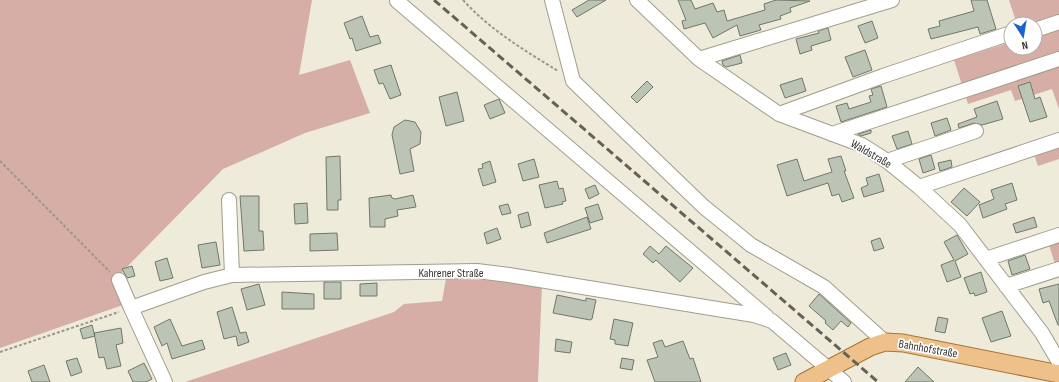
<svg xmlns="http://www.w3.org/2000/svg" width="1059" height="382" font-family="'Sofia Sans Condensed',sans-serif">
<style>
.green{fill:#d6aea5}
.building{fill:#bcc4b5;stroke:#70786a}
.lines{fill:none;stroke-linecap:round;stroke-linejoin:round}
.minor-casing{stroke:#a09d8d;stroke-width:16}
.major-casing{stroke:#a87537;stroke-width:19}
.path{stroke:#9a988c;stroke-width:2;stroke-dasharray:3 2;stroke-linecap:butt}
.minor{stroke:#fff;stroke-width:14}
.major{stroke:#efc18a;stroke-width:17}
.rail{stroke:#636258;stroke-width:3;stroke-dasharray:8 4;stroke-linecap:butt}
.labels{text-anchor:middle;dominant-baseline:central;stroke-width:3.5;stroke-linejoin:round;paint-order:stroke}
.street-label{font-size:12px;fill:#36352e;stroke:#fff}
</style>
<rect width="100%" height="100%" fill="#eeebda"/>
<path class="green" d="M0 0H312L299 75 350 60 370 113 305 133 223 169 121 273 111 281 123 305 0 348Z
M1009 0H1059V109L1052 89 1015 101 1011 90 968 104 954 60 1011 42V48H1035V24H1017Z
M1059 132V159L1038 166 1030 142Z
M1059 239V266L1056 267 1048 242Z
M446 279 485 280 542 284 538 382H185L394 312 404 304 442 301Z"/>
<path class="building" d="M589 0H606L577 17 572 10Z
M678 0H691L695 9 713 3 717 12 724 10 727 21 765 10 764 4 776 0 810 1 790 8 791 12 780 16 781 19 759 25 761 30 740 36 737 25 713 38 705 23 684 29 682 21 686 20Z
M971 0H987L996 29 980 34 978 27 931 39 928 29 940 26 939 21 974 11Z
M362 16 370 37 378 35 381 43 356 51 352 38 350 39 344 23Z
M872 21 878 38 865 43 858 26Z
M828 28 831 40 811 46 812 50 800 54 796 39 819 33 818 31Z
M865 50 872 70 853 77 845 57Z
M740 55 742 63 726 67 723 65 722 61Z
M391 65 401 95 390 99 383 83 379 84 374 70Z
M802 78 806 91 785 98 780 85Z
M647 81 653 87 637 103 631 97Z
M1030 82 1035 99 1040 97 1047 117 1030 122 1018 86Z
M881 86 887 107 841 122 836 106 847 103 849 109 871 102 869 96 873 95 871 89Z
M457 92 464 121 446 126 439 97Z
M499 99 505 113 490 119 484 105Z
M997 101 1003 119 982 125 974 123 959 128 958 124 977 117 974 109Z
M947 118 951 130 935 136 931 123Z
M405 120 415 122 421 132 420 144 410 149 414 171 400 174 392 135 394 127Z
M871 130V133L861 136 858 134Z
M908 131 912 144 897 149 892 136Z
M931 155 935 169 923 173 919 159Z
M340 156 341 200H338V210H327L326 157Z
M841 156 846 171H844L854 198 842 202 839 194 832 196 828 183 787 196 777 165 797 159 804 181 832 172 828 159Z
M534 159 539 177 523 181 518 164Z
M951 160 952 167 940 171 938 163Z
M490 161 496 182 483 186 478 169 483 168 482 164Z
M879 174 884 191 864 197 861 188 868 185 866 178Z
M557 181 559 189 563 188 566 201 562 202 563 204 545 208 539 185Z
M1012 183 1017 200 1005 204 1007 209 983 218 979 205 994 199 991 190Z
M595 185 599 194 589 199 585 189Z
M964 188 980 202 967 216 951 202Z
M391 195 392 198 395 199 413 195 416 207 397 210 398 216 385 219V227H370L369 198Z
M240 196H259V231H263L264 250 244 251Z
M307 203 308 223 295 224 294 204Z
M508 204 511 213 502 215 499 206Z
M598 204 603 219 590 223 585 208Z
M528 212 531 225 521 228 518 215Z
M587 217 591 229 547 243 544 233Z
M1034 217 1037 227 1016 233 1013 224Z
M497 228 501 239 487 244 484 233Z
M337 233 338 250 310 251V234Z
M957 235 968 254 955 261 961 277 947 282 941 265 954 260 944 242Z
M880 238 884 248 874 251 871 241Z
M216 242 220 265 202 268 198 245Z
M650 246 659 254 666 246 693 268 680 282 656 260 653 263 643 254Z
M1025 255 1030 269 1012 275 1008 261Z
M167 258 173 278 160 281 155 262Z
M132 266 135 276 127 278 122 269Z
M981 272 987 292 975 296 974 293 970 294 964 278Z
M324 282H341V299H324Z
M377 283V296H360V284Z
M259 284 265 305 247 310 241 289Z
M1059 284V325H1058L1049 301 1043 303 1039 289Z
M282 292 314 294V309H282Z
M819 294 851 323 848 327 841 321 833 330 825 323 826 321 809 306Z
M557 295 586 301V298L596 300 592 319 590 320 553 313Z
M232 307 240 333 246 332 249 342 238 346 236 336 224 339 217 312Z
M1002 311 1011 336 991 342 982 318Z
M938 317 948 319 945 333 935 331Z
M170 319 182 346 202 340 205 349 172 359 167 343 162 346 154 327Z
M614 319 633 323 628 346 615 344V340L610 339Z
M92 325 95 336 83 339 80 329Z
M121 328 123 343 116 345 121 366 107 369 104 357 99 358 94 333Z
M556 339 572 342 570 353 555 351Z
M662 340 665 347 683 341 690 359 693 358 701 382H655L647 360 658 357 653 343Z
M786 353 791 365 778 370 773 358Z
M77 358 82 372 71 376 66 361Z
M622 358 634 360 632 370 620 368Z
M144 363 152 379 146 382H133L128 371Z
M44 365 50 382H32L28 371Z
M918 367 934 382H905Z"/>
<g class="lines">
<defs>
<path id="minor" d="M552 0 573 81 704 207 751 245 824 287 885 342
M637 0 699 59 779 114 862 145 887 161 919 187 960 225 1042 333 1059 362
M397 1 767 317
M1035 30 1059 22
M699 59 892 0
M779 114 883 76 1011 33
M832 134 1059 59
M887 161 976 131
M919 187 1059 140
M229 200 232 275
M986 259 1059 235
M119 280 131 308
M1006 286 1059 269
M165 382 131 308 204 282 232 275 477 271 509 275 754 315 772 321 844 382"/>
<path id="major" d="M804 382 870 347 885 342 903 343 1059 374"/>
</defs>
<use href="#minor" class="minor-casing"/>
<use href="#major" class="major-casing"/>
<path class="path" d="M463 0C490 30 524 50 558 71
M0 161 110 272
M0 352 119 312"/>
<use href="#minor" class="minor"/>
<use href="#major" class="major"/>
<path class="rail" d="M434 0 878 382"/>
</g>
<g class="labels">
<g class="street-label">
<text transform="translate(871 154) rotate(30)">Waldstraße</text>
<text x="451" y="273">Kahrener Straße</text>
<text transform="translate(928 349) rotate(10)">Bahnhofstraße</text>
</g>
</g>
<g transform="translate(1023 36) rotate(168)"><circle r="19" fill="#ffffff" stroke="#afaeab"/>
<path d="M0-3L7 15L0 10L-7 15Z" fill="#1a62cd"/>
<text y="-6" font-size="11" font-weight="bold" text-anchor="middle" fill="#36352e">N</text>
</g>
</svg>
